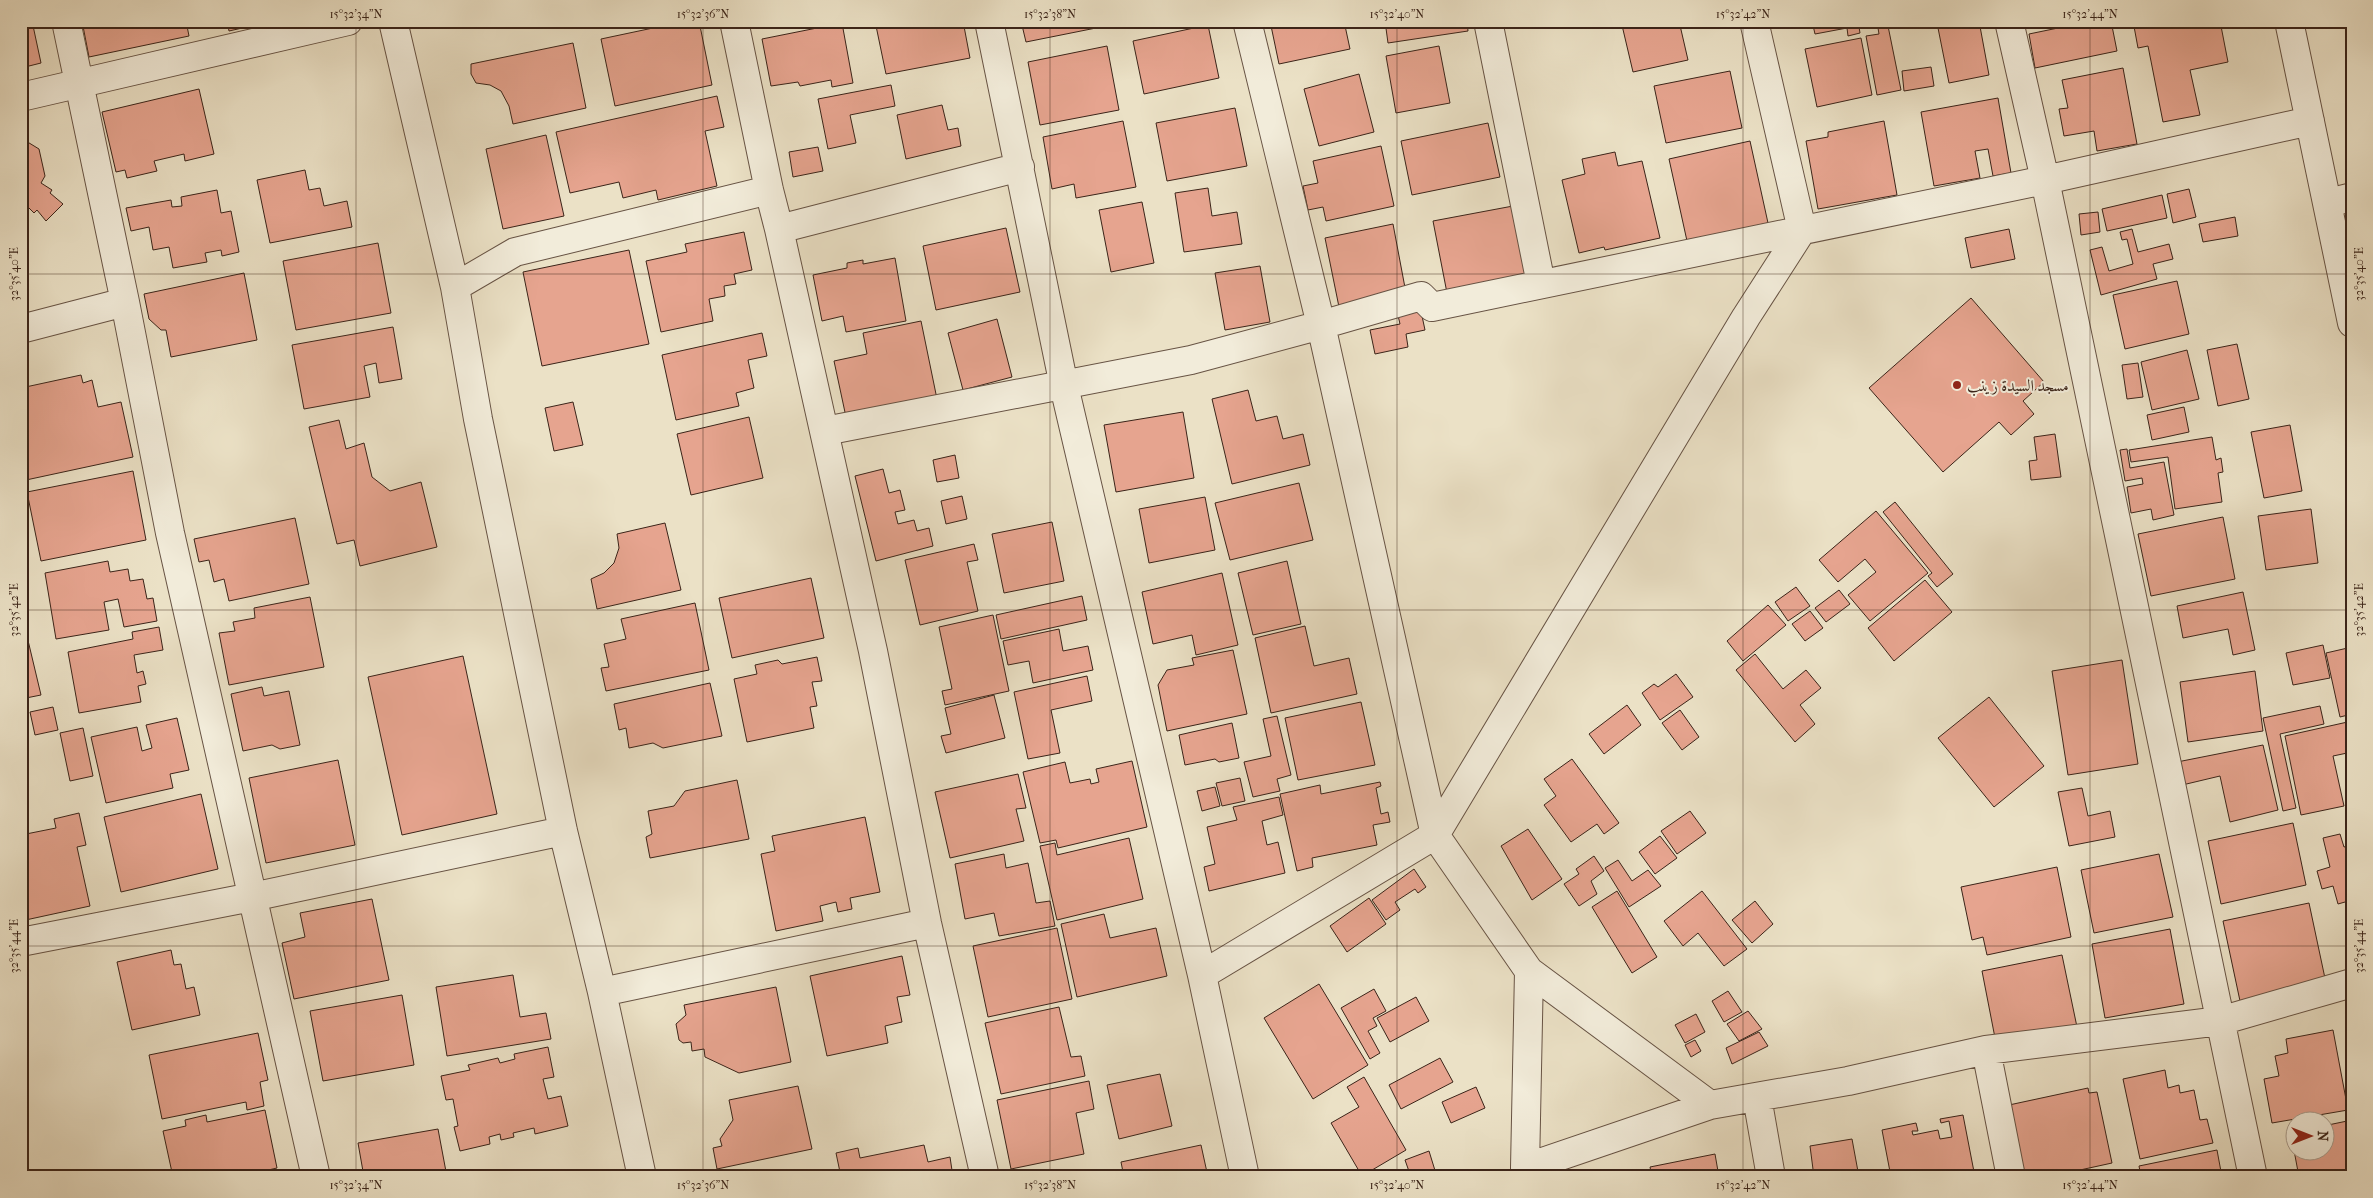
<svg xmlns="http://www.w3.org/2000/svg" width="2373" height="1198" font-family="'IM FELL French Canon',Amiri,serif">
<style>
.building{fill:#e6a48f;stroke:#3b2419}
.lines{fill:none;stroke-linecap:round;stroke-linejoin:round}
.minor-casing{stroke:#675344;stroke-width:30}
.minor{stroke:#f2ecda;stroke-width:28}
.ticks{fill:none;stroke:#3b2419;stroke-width:1;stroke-opacity:0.45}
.poi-dot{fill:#8f2418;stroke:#f2ecda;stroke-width:2}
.labels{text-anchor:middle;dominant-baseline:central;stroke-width:4;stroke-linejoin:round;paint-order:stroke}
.poi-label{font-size:16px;fill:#3b2419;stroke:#f2ecda;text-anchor:start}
.neatline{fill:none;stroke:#3b2419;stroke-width:2}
.ticks-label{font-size:12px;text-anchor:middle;fill:#3b2419}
</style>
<rect width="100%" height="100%" fill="#ebe1c6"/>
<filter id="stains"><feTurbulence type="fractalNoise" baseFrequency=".004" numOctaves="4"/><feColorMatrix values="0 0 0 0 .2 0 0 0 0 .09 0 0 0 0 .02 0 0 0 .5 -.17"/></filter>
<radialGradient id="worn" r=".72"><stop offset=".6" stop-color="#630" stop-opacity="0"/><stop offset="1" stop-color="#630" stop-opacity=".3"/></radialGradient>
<path class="building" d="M21 21H32L41 63 21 68Z
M82 21H186L189 36 89 57Z
M227 21H273L229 31Z
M686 21H699L712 85 615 106 601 39Z
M875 21H963L970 58 886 74Z
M1021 21H1105L1106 26 1026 42Z
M1270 21H1344L1350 49 1279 64Z
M1385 21H1467L1468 31 1388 43Z
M1621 21H1679L1688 60 1633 72Z
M1812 21H1858L1860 33 1848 36 1847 28 1815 34Z
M1971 21H1979L1989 75 1949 83 1938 28Z
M2092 21H2111L2117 51 2035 68 2029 34Z
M2133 21H2220L2228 62 2190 70 2200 115 2163 122 2148 46 2138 48Z
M842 23 853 83 832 87 831 80 800 86 798 82 771 86 762 39Z
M1208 25 1219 78 1144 94 1133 41Z
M1888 26 1901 90 1877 95 1866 36 1879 34 1878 28Z
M1861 38 1872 95 1817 107 1805 49Z
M573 43 586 108 513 124 509 106 501 91 490 85 476 83 471 74V64Z
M1107 46 1119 110 1040 125 1028 62Z
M1439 46 1450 103 1396 113 1386 56Z
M1931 67 1934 86 1904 91 1902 71Z
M2123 68 2137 144 2097 151 2094 131 2064 136 2059 109 2068 108 2062 80Z
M1730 71 1742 128 1666 143 1654 86Z
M1359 74 1374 132 1319 146 1304 89Z
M891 85 895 106 850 115 856 143 828 149 818 99Z
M199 89 214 154 185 161 184 154 154 161 157 171 127 178 125 170 116 172 102 112Z
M717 96 724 127 705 131 717 186 658 200 656 190 623 198 619 182 570 193 556 132Z
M1998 98 2011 173 1993 176 1988 149 1975 151 1980 178 1934 186 1921 112Z
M942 105 948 130 958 128 961 146 906 159 897 115Z
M1235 108 1247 166 1167 181 1156 123Z
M1123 121 1136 187 1076 198 1074 184 1052 189 1043 137Z
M1884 121 1897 195 1818 209 1806 141 1828 137V132Z
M1488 123 1500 177 1412 195 1401 141Z
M546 135 564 216 503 229 486 149Z
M21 138 39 149 45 176 41 183 52 190 50 193 63 204 46 221 37 210 34 213 21 200Z
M1750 141 1768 223 1687 241 1669 159Z
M1381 146 1394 206 1326 221 1323 207 1308 210 1303 186 1318 183 1313 161Z
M818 147 823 171 793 177 789 152Z
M1615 152 1618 166 1642 161 1660 238 1605 250 1604 247 1579 253 1562 180 1585 174 1582 159Z
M305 170 309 190 320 188 324 206 347 201 352 227 270 243 257 180Z
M1208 188 1212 216 1237 212 1242 244 1184 252 1175 193Z
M2189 189 2196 217 2173 223 2167 194Z
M217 190 221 213 231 211 239 252 222 256 221 250 205 253 207 262 173 268 169 247 153 250 149 227 131 231 126 208 171 200 172 207 182 206 181 197Z
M2162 195 2167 218 2107 231 2102 209Z
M1142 202 1154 263 1111 272 1099 210Z
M1513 206 1527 278 1447 293 1433 221Z
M2098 212 2100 232 2081 235 2079 214Z
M2235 217 2238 236 2203 242 2199 224Z
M1393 224 1406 293 1339 307 1325 238Z
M1006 228 1020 292 936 310 923 246Z
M2009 229 2015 259 1971 268 1965 238Z
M2132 229 2138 252 2169 244 2173 259 2153 264 2157 279 2101 295 2090 250 2102 247 2109 271 2133 264 2127 239 2122 240 2120 232Z
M744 232 752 270 734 274 736 284 724 286 725 296 709 299 713 321 661 332 646 261 687 252 685 244Z
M378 243 391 313 296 330 283 261Z
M629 250 649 344 542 366 523 272Z
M895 258 906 321 846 332 843 316 822 321 813 275 847 268V263L863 260V264Z
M1260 266 1270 322 1225 330 1215 273Z
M244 273 257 340 171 357 166 330H161L149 319 144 294Z
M2177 281 2189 334 2125 349 2113 295Z
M1971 298 2044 382 2023 401 2034 414 2011 435 1999 422 1943 472 1869 388Z
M1419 302 1425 330 1406 334 1408 347 1375 354 1370 330 1400 324 1396 307Z
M997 319 1012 377 963 390 948 333Z
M921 321 937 399 846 417 834 361 867 354 863 333Z
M393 327 402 379 379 383 376 363 364 366 370 397 304 409 292 345Z
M762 333 767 356 748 360 754 388 736 393 739 406 676 420 662 355Z
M2237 344 2249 399 2218 406 2207 350Z
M2187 350 2199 399 2152 410 2141 362Z
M2138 363 2143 397 2127 399 2122 365Z
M81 375 83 383 92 380 98 407 121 402 133 457 26 480 21 456V388Z
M1248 390 1256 421 1277 416 1283 439 1303 434 1310 465 1232 484 1212 399Z
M573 402 583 445 554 451 545 408Z
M2184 407 2189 432 2152 440 2147 415Z
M1183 412 1194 478 1116 492 1104 425Z
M749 417 763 478 691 495 677 434Z
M339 420 346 449 364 443 372 477 390 491 421 482 437 547 360 566 354 540 337 544 309 427Z
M2290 425 2302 491 2264 498 2251 432Z
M2055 434 2061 477 2031 480 2029 461 2037 460 2034 437Z
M2212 437 2216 460 2221 458 2223 472 2218 473 2222 502 2175 509 2168 457 2131 462 2129 450Z
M2127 449 2130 468 2164 462 2174 515 2153 520 2151 509 2131 513 2127 487 2143 484 2142 478 2125 481 2120 450Z
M955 455 959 478 937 482 933 460Z
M883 469 889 493 900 490 905 510 895 512 898 524 914 520 917 531 929 528 933 546 876 561 855 476Z
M133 471 146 540 41 561 27 492Z
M1299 483 1313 540 1230 560 1215 503Z
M962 496 967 519 946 524 941 501Z
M1205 497 1215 550 1149 563 1139 509Z
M1895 502 1953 574 1937 587 1928 576 1932 573 1883 512Z
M2311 509 2318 563 2266 570 2258 516Z
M1876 511 1928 573 1870 621 1848 595 1876 572 1865 559 1838 582 1819 560Z
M2223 517 2235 579 2151 596 2138 534Z
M295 518 309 584 229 601 224 579 214 582 209 560 199 562 194 539Z
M1052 522 1064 581 1004 593 992 534Z
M665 523 681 590 597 609 591 579 604 573 614 563 619 548 617 534Z
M974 544 978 560 967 562 978 611 920 625 905 560Z
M108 561 110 572 128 569 130 581 143 579 147 599 153 598 157 621 124 627 118 599 104 602 109 630 56 639 45 573Z
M1287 561 1301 624 1253 635 1238 573Z
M1222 573 1238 645 1196 655 1192 635 1153 644 1142 592Z
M811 578 824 638 732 658 719 598Z
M1925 580 1952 612 1894 661 1868 628Z
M1796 587 1810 606 1788 621 1775 602Z
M1839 590 1850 604 1826 622 1815 608Z
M2243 592 2255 650 2233 655 2228 629 2183 638 2177 606Z
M1082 596 1087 620 1001 639 996 615Z
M310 597 324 667 229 685 219 633 235 631 233 622 255 618 254 608Z
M695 603 709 670 606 691 601 668 609 667 604 644 626 639 621 619Z
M1768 605 1786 625 1743 661 1727 641Z
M21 611 41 695 21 699Z
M1810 611 1823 628 1805 641 1792 624Z
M993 615 1009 691 945 705 942 691 952 689 939 627Z
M1305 626 1314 666 1349 658 1357 694 1271 713 1255 638Z
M159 627 163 650 134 655 137 673 143 671 146 684 138 686 141 702 79 713 68 652 133 639 132 632Z
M1059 629 1063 651 1088 646 1093 670 1033 683 1029 661 1008 665 1003 641Z
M2323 645 2330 678 2293 685 2286 653Z
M2352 647V714L2340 717 2326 653Z
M1233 650 1247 714 1167 731 1158 685 1167 670 1194 665 1192 658Z
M1755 654 1783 689 1806 670 1821 688 1800 705 1815 724 1795 742 1736 670Z
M463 656 497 814 402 835 368 677Z
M817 657 822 681 812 682 817 706 810 707 814 728 747 742 734 679 757 674 755 665 778 660 782 664Z
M2122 660 2138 764 2068 775 2052 671Z
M2255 671 2263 731 2188 742 2180 682Z
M1676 674 1693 697 1660 720 1642 693 1654 684 1658 687Z
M1087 676 1092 701 1051 710 1060 753 1028 759 1014 692Z
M710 683 722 736 663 748 653 743 629 748 626 728 619 730 614 704Z
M262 687 264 696 289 691 300 745 280 749 272 745 243 751 231 694Z
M994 695 1005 738 946 753 941 736 951 734 945 708Z
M1989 697 2044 766 1994 807 1938 738Z
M1361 702 1375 765 1298 780 1285 718Z
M1627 705 1641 725 1604 754 1589 734Z
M2320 706 2324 724 2280 734 2296 808 2283 811 2263 718Z
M53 707 58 730 35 735 30 712Z
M1680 710 1699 737 1682 750 1662 723Z
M1277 716 1291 775 1277 779 1280 791 1253 797 1244 762 1271 756 1263 719Z
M177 718 189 770 170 774 173 788 106 803 91 737 137 727 142 751 152 748 146 725Z
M2352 721V752L2333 756 2344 806 2301 815 2285 736Z
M1232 723 1239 758 1219 762 1215 759 1185 765 1179 735Z
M83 728 93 776 70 781 60 733Z
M2263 745 2278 810 2230 822 2220 776 2178 786 2172 763Z
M1572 759 1619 823 1604 834 1597 824 1571 842 1544 805 1556 796 1544 779Z
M338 760 355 845 266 863 249 778Z
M1132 761 1147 827 1058 848 1056 840 1040 843 1023 772 1065 762 1070 783 1090 779 1091 784 1099 782 1096 769Z
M1018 774 1026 808 1016 809 1024 841 950 858 935 792Z
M1240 778 1245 801 1222 806 1216 783Z
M737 780 749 839 650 858 646 837 652 834 648 811 674 806 685 791Z
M1380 782 1381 786 1376 788 1381 814 1388 812 1390 822 1373 825 1377 845 1312 858 1313 867 1297 871 1280 794 1320 785 1321 794Z
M1215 787 1220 806 1202 811 1197 791Z
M2082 788 2088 816 2110 811 2115 837 2069 846 2058 792Z
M201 794 218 869 121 892 104 817Z
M1279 797 1283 815 1262 821 1267 845 1278 842 1285 873 1209 891 1204 867 1215 864 1207 827 1237 820 1233 807Z
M1690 811 1706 833 1677 854 1661 831Z
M79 813 86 845 77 847 90 906 21 921V835L56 828 54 819Z
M865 817 880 892 850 898 852 909 838 912 836 902 820 906 823 921 776 931 761 854 775 851 772 836Z
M2293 823 2306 885 2221 904 2208 841Z
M1528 829 1562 879 1532 900 1501 846Z
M2340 834 2344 847 2352 845V900L2338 904 2333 886 2322 889 2317 871 2330 867 2323 838Z
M1660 836 1677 858 1655 874 1639 852Z
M1129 838 1143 899 1057 920 1040 846 1055 843 1057 855Z
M1004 854 1006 868 1028 863 1036 903 1050 901 1055 926 999 936 994 913 965 919 955 864Z
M2159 854 2173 917 2094 933 2081 870Z
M1594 856 1604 871 1591 881 1597 894 1579 906 1564 884 1579 874 1576 869Z
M1618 860 1632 881 1648 870 1661 886 1629 907 1605 868Z
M2057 867 2071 937 1987 955 1983 937 1972 940 1961 887Z
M1414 869 1426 887 1418 893 1415 889 1395 902 1400 910 1386 920 1372 900Z
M1617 891 1657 957 1632 973 1592 907Z
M1702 891 1747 949 1724 966 1698 933 1683 946 1664 921Z
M1369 898 1386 924 1347 952 1330 926Z
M372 899 389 980 294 999 282 943 305 937 300 913Z
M1755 901 1773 924 1752 943 1732 920Z
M2309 903 2326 983 2240 1001 2223 921Z
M1104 914 1110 938 1156 928 1167 976 1077 997 1061 924Z
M1057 928 1072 999 988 1017 973 946Z
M2170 929 2184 1004 2105 1018 2092 944Z
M171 950 174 965 181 964 186 989 194 987 200 1015 132 1030 117 962Z
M2062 955 2077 1027 1996 1043 1982 971Z
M902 956 910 995 897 997 902 1022 885 1026 888 1043 827 1056 810 976Z
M513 975 520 1017 546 1013 551 1039 447 1056 436 987Z
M1319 984 1368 1065 1313 1099 1264 1018Z
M776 987 791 1062 739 1073 705 1057 704 1049 692 1051 691 1042 683 1043 679 1040 676 1024 686 1015 684 1005Z
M1374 989 1386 1011 1373 1018 1377 1026 1368 1031 1380 1053 1370 1059 1341 1008Z
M1728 991 1742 1012 1724 1022 1712 1001Z
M402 995 414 1065 323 1081 310 1011Z
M1416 997 1429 1021 1390 1042 1377 1018Z
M1059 1007 1071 1057 1081 1056 1085 1076 1001 1094 985 1023Z
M1748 1011 1762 1029 1739 1041 1727 1024Z
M1696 1014 1705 1032 1685 1043 1675 1025Z
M2333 1030 2348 1110 2272 1123 2264 1079 2279 1076 2275 1056 2288 1053 2286 1039Z
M1759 1032 1768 1046 1732 1064 1726 1048Z
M258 1033 268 1080 260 1082 264 1106 247 1110 246 1102 162 1119 149 1055Z
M1695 1040 1701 1051 1691 1057 1685 1045Z
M548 1047 554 1077 543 1079 548 1099 561 1096 568 1126 535 1134 534 1128 513 1133 514 1137 501 1140 500 1134 489 1137 490 1144 460 1151 454 1127 458 1126 453 1099 446 1100 441 1076 470 1070 468 1065 498 1058 500 1063 515 1059 514 1054Z
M1440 1058 1453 1082 1401 1109 1389 1085Z
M2165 1070 2168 1088 2179 1085 2180 1093 2194 1090 2200 1120 2207 1119 2213 1143 2140 1159 2123 1079Z
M1160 1074 1172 1126 1119 1139 1107 1085Z
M1364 1077 1406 1150 1362 1176 1331 1123 1359 1107 1347 1087Z
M1089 1081 1094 1109 1076 1113 1084 1154 1011 1169 997 1100Z
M798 1086 812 1149 717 1169 713 1148 722 1146 720 1139 733 1120 729 1100Z
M1476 1087 1485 1108 1451 1123 1442 1102Z
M2088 1088 2089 1093 2097 1092 2112 1163 2048 1177H2025L2009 1105Z
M265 1110 277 1168 238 1177H173L163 1131 186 1126 185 1120 206 1115 207 1122Z
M1963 1115 1975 1177H1891L1882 1130 1916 1123 1918 1131H1912L1913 1135 1938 1130 1940 1139 1952 1137 1949 1121 1941 1123 1940 1119Z
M2352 1120V1177H2299L2293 1145 2296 1144V1150H2326V1123L2328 1125Z
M438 1129 447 1177H364L358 1143Z
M1852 1139 1859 1177H1814L1810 1146Z
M924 1145 928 1162 950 1157 953 1177H841L836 1153 858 1148 860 1158Z
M1201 1145 1208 1177H1124L1121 1162Z
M2217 1150 2222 1177H2141L2139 1166Z
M1429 1151 1437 1177H1411L1405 1160Z
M1715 1154 1719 1177H1652L1650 1167Z
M1800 1173 1801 1177H1781Z"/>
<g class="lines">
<defs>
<path id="minor" d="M66 21 125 302 170 533 316 1177
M393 21 455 287 478 419 563 831 602 992 642 1177
M734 21 769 190 779 229 873 651 927 923 985 1177
M989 21 1064 386 1202 975 1245 1177
M1247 21 1321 325 1435 835 1529 971 1710 1105 1525 1168 1526 1177
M1488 21 1541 284
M2009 21 2045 180 2253 1177
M2289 21 2352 323
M21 97 348 21
M2328 203 2352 197
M779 229 1020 167
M455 287 515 252 769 190
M21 329 125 302
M825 431 1191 360 1321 325 1421 296 1432 307 2045 180 2310 121
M21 942 252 897 563 831
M1202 975 1435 835 1746 317 1802 230 1754 21
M602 992 927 923
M1986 1050 2011 1177
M1757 1097 1771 1177
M1710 1105 1848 1081 1986 1050 2220 1021 2352 983
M1525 1168 1529 971"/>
</defs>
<use href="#minor" class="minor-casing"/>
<use href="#minor" class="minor"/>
</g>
<path class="ticks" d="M356 21V1177M703 21V1177M1050 21V1177M1397 21V1177M1743 21V1177M2090 21V1177M21 274H2352M21 610H2352M21 946H2352"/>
<circle class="poi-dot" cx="1957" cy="385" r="5"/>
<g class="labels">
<g class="poi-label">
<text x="1967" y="385">مسجد السيدة زينب</text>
</g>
</g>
<rect width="2373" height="1198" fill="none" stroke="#ebe1c6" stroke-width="55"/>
<g transform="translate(2310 1136) rotate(90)"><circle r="24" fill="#f2ecda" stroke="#a99c8d"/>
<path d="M0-4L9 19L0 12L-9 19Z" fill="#8f2418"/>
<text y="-8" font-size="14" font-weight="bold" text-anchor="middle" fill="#3b2419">N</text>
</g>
<rect x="28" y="28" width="2318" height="1142" class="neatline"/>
<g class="ticks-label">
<text x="356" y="18">15°32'34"N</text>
<text x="703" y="18">15°32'36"N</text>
<text x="1050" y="18">15°32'38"N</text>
<text x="1397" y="18">15°32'40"N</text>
<text x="1743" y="18">15°32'42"N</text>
<text x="2090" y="18">15°32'44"N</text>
<text transform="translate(2359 274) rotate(-90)" y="4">32°35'40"E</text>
<text transform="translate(14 274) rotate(-90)" y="4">32°35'40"E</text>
<text transform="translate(2359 610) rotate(-90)" y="4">32°35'42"E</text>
<text transform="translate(14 610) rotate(-90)" y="4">32°35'42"E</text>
<text transform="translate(2359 946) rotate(-90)" y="4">32°35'44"E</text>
<text transform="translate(14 946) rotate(-90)" y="4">32°35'44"E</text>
<text x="356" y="1189">15°32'34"N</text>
<text x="703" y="1189">15°32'36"N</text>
<text x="1050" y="1189">15°32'38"N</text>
<text x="1397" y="1189">15°32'40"N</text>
<text x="1743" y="1189">15°32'42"N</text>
<text x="2090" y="1189">15°32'44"N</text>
</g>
<rect width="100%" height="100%" filter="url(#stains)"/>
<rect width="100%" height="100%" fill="url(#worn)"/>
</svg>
